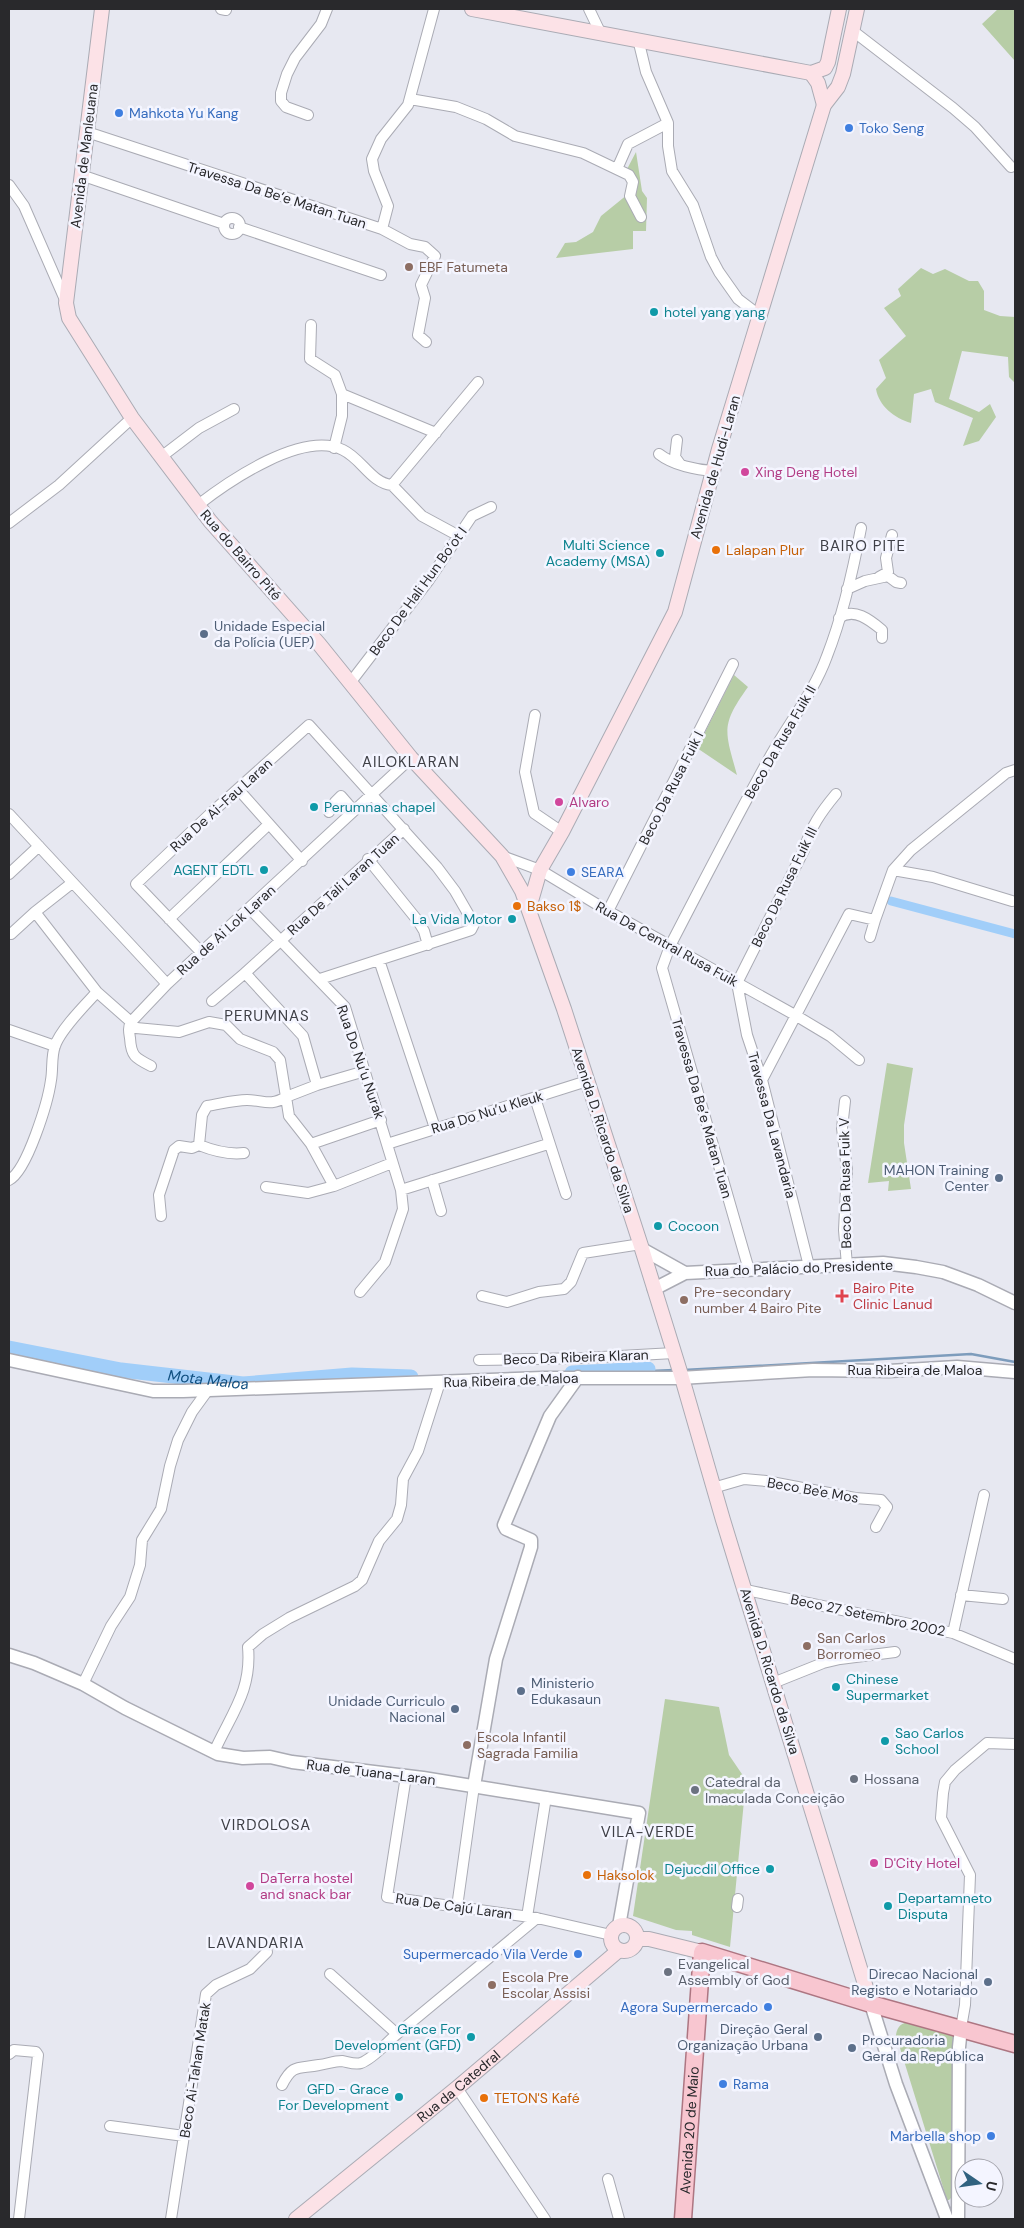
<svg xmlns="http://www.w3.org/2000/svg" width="1024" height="2228" font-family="'DM Sans',sans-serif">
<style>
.green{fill:#b7cda6}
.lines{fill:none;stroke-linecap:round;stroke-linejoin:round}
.stream{stroke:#7d9cbc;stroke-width:2.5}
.canal{stroke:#a1cef9;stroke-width:9}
.river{stroke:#a1cef9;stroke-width:15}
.minor-casing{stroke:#aaabb4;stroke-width:12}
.tertiary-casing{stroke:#aaabb4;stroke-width:15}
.secondary-casing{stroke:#aaabb4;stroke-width:16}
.primary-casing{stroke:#ad7682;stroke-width:19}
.minor{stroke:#fff;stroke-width:10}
.tertiary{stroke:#fff;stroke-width:12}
.secondary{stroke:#fce2e7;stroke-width:14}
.primary{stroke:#f8c6d0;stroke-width:16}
.shop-dot{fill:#3f7fe0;stroke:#f4f5ff;stroke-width:2}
.education-dot{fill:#8d6e63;stroke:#f4f5ff;stroke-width:2}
.culture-dot{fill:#0f9aa8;stroke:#f4f5ff;stroke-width:2}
.hotel-dot{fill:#d1479c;stroke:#f4f5ff;stroke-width:2}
.food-dot{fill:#e8710a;stroke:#f4f5ff;stroke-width:2}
.service-dot{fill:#5c6f8a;stroke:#f4f5ff;stroke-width:2}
.health-dot{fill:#e0444e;stroke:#f4f5ff;stroke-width:2}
.worship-dot{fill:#6b7280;stroke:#f4f5ff;stroke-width:2}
.labels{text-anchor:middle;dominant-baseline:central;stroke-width:5;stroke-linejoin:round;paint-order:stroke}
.shop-label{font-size:14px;fill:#366cbe;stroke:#f4f5ff;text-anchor:start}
.street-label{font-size:14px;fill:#29292c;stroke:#f4f5ff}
.education-label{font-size:14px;fill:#785e54;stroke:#f4f5ff;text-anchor:start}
.culture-label{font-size:14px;fill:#0d838f;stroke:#f4f5ff;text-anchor:start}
.hotel-label{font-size:14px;fill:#b23c85;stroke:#f4f5ff;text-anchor:start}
.food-label{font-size:14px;fill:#c56008;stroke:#f4f5ff;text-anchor:start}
.service-label{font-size:14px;fill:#4e5e75;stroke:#f4f5ff;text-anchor:end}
.health-label{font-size:14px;fill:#be3a42;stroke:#f4f5ff;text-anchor:start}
.worship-label{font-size:14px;fill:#5b616d;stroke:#f4f5ff;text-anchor:start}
.neighbourhood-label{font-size:15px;letter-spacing:1px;fill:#3f4047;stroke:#f4f5ff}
.water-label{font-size:15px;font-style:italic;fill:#115081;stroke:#f4f5ff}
</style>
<rect width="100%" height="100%" fill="#e7e8f1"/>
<path class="green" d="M998 9H1015V61L982 24Z
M636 152 642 191 647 198 646 231H633V249L556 258 565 243 576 242 593 232 601 216 633 190 625 173Z
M921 268 933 274 945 269 969 281H978L984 291V310L1000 316 1015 317V383L1009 377 1008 357 962 351 949 399 979 412 990 404 996 417 979 441 963 446 973 418 935 402 931 389 914 394 911 423C894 418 879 406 876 389L886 378 879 360 906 336 884 308 901 296 898 289Z
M734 675 748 687C720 726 725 731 737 775L697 748Z
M887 1063 913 1068 904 1125V1143L911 1189 888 1191 889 1181 868 1183Z
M665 1699 719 1707 729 1755 746 1780 730 1947 692 1935V1931L676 1930 633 1916Z
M909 2022 953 2036 951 2198 949 2200H947L896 2035C897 2027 901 2023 909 2022Z"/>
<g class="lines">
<path class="stream" d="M9 1352 192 1385
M684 1370 971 1354 1015 1362
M627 1372 674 1370"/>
<path class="canal" d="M891 901 1015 934"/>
<g class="river">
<path id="s1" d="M9 1348 121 1370 243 1384 352 1375 411 1377"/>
<path d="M572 1373 648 1369"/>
</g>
<defs>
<path id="minor" d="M221 9 226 10
M589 9 600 32
M853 31 953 108 975 127 1011 167
M638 39 646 72 668 123V146L672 171 693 205 711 257 719 272 738 299 759 315
M410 99 456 107 486 119 515 136 583 153 629 175 633 182 630 196 641 217
M308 115 286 107 281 101V93L287 74 295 58 321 24 327 9
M87 132 382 229 388 206 374 171 372 159 381 139 408 105 434 9
M617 169 628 144 668 123
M81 175 224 224
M9 185 24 206 66 302
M224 226a8 8 0 1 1 16 0a8 8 0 1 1-16 0Z
M239 227 381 275
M382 229 410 244 425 247 435 256 421 285 425 298 418 335 426 342
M311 325 310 359 335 375 342 394V416L334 448
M342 394 436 433
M677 440 675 457 680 464
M659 454C673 465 696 470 714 471
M161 457 199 428 234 409
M392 485 422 516 459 536
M198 505C229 481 303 430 343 450 362 459 371 483 392 485L478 382
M9 523 59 485 132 418
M879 577 888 572 886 558 892 535
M847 589 865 581 888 576 896 582 901 583
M839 618C854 607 870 620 882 630V638
M350 683 429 580 472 516 491 507
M535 715 525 772 534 813 562 832
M238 789 302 861
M329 812 335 802 341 796 354 811
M9 814 167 984
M502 856 540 870 608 911 795 1015 830 1036 859 1060
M368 859 418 921 424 931 428 945
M893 870 933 877 1012 901
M9 874 39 846
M72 883 35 912 97 992 131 1022 167 984 411 758
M250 909 345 1007 401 1190 403 1209 385 1262 360 1292
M608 911 733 664
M169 919 268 825
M11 934 35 912
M870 937 875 920
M202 953 136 884 210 814 309 725 437 867 455 891 474 924 471 930 465 932 320 979
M379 960 435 1128
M212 1001 245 973
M131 1022 136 1028 179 1032 209 1022 226 1025 240 1039 273 1052 280 1060 286 1097C269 1107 264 1100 247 1100 234 1100 220 1104 207 1106L202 1115 199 1145C214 1151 228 1155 244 1153
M131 1022C128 1028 129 1032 130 1038 131 1056 135 1058 151 1066
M9 1030 55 1046
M365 1071 317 1085 303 1036 245 973 404 829
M762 1080 849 914 875 920 893 870 911 850 1006 773 1015 770
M317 1085 286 1097 289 1116 311 1144 334 1186 392 1163
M535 1098 566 1194
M845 1101 842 1128 847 1170 844 1230 847 1265
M311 1144 381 1120
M387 1144 587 1081
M9 1180C27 1171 48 1102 51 1080 53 1070 51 1056 55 1046 60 1030 85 1005 97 992
M432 1180 441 1211
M266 1187 308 1193 334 1186
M401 1190 548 1144
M161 1216 159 1195 174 1150 179 1146 192 1148 199 1145
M809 1266 762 1080 747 1035 737 983 804 850C810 828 821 812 836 794
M749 1270 662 968 670 946C703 882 736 818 771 755 790 721 814 692 827 656 843 615 853 571 861 528
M482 1296 507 1302 539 1292 564 1289 571 1282 583 1253 641 1244
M479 1360 584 1358 674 1353
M713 1488 744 1479 766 1481 855 1498 881 1500 887 1507 876 1527
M746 1590 953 1633 1015 1659
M961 1595 1003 1599
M953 1633 984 1495
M773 1683 823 1663 840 1659 895 1652
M83 1684 111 1626 130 1597 140 1565 142 1540 161 1509 170 1466 178 1440 192 1412 208 1390
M214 1752C231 1714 252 1691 248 1647L263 1634 289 1618 355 1586 362 1580 379 1541 397 1519 401 1505 403 1479 418 1451 440 1382
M406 1776 387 1897 537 1918 611 1935
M457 1907 474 1786
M737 1907 738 1899
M527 1917 546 1797
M961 2028 965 2005 970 1875 941 1818 943 1793 945 1782 955 1770 987 1743 1015 1744
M397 2034 537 1918
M9 2054 14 2050 36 2052 38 2055 19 2219
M282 2085C293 2063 299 2069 319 2065 328 2064 333 2061 342 2061 348 2062 355 2065 361 2063 374 2058 386 2043 397 2034L330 1974
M457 2088 545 2219
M110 2126 184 2136
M608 2179 619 2219
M171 2219 206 1994 216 1985 250 1969 267 1952"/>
<path id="tertiary" d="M642 1249 685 1273 883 1263 916 1267 943 1272 978 1285 1015 1303
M654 1289 685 1273
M9 1360 153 1391H183L543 1378H680L813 1370 889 1371 957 1367 1015 1372
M9 1655 34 1663 83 1684 125 1708 218 1754 243 1758 270 1757 292 1762 423 1778 639 1813 619 1926
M474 1786 496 1659 531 1547V1540L506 1529 504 1525 550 1416 578 1377
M871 2004 896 2084 947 2219
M958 2219 959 2047 961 2028"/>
<g id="secondary">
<path d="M102 9 66 303 69 318 132 418 210 521 319 644 411 758 502 856 522 891 564 1009 642 1249 682 1378 723 1520 871 2004"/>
<path d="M472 9 811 73 825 68 828 62 839 9"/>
<path d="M811 73 818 83 824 105"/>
<path d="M529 908 540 870 562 832 675 612 719 449 824 105 838 87 843 74 857 9"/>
<circle cx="624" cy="1938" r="13"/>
<path d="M637 1939H649L702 1952"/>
<path id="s2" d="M296 2219 457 2088 618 1951"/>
</g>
<g id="primary">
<path id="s3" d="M683 2219 702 1952 871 2004 1015 2044"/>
</g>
</defs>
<use href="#minor" class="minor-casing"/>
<use href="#tertiary" class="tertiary-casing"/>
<use href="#secondary" class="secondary-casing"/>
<use href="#primary" class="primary-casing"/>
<use href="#minor" class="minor"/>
<use href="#tertiary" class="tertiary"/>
<use href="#secondary" class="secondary"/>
<use href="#primary" class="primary"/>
</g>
<g class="shop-dot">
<circle cx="119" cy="113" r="5"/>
<circle cx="849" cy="128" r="5"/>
<circle cx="571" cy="872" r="5"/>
<circle cx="578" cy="1954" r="5"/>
<circle cx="768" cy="2007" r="5"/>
<circle cx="723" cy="2084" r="5"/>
<circle cx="991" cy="2136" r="5"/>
</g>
<g class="education-dot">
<circle cx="409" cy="267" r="5"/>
<circle cx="684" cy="1300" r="5"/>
<circle cx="807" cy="1646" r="5"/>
<circle cx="467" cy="1745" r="5"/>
<circle cx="492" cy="1985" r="5"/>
</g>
<g class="culture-dot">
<circle cx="654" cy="312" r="5"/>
<circle cx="660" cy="553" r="5"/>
<circle cx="314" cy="807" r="5"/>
<circle cx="264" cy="870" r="5"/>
<circle cx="512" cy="919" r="5"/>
<circle cx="658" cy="1226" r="5"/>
<circle cx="836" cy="1687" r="5"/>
<circle cx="885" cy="1741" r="5"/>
<circle cx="770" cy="1869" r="5"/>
<circle cx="888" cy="1906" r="5"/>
<circle cx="471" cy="2037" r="5"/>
<circle cx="399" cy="2097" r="5"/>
</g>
<g class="hotel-dot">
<circle cx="745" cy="472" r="5"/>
<circle cx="559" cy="802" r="5"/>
<circle cx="874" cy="1863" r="5"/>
<circle cx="250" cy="1886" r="5"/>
</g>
<g class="food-dot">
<circle cx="716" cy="550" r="5"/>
<circle cx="517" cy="906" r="5"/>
<circle cx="587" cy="1875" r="5"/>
<circle cx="484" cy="2098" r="5"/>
</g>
<g class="service-dot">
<circle cx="204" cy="634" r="5"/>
<circle cx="999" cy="1178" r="5"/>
<circle cx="521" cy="1691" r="5"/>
<circle cx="455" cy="1709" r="5"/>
<circle cx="988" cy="1982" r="5"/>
<circle cx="818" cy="2037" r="5"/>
<circle cx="852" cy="2048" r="5"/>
</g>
<path class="health-dot" d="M839.5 1288.5h5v5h5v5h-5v5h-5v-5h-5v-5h5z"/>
<g class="worship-dot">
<circle cx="854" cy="1779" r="5"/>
<circle cx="695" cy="1790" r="5"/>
<circle cx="668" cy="1972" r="5"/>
</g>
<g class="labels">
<g class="shop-label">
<text x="129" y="113">Mahkota Yu Kang</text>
<text x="859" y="128">Toko Seng</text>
<text x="581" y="872">SEARA</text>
<text x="568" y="1954" text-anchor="end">Supermercado Vila Verde</text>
<text x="758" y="2007" text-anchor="end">Agora Supermercado</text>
<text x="733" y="2084">Rama</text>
<text x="981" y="2136" text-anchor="end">Marbella shop</text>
</g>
<g class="street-label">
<text transform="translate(84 156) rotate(-83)">Avenida de Manleuana</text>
<text transform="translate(277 195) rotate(18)">Travessa Da Be’e Matan Tuan</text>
<text transform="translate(715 467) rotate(-74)">Avenida de Hudi-Laran</text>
<text transform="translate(241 555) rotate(49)">Rua do Bairro Pité</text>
<text transform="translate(418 591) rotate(-54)">Beco De Hali Hun Bo’ot I</text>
<text transform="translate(780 742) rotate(-60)">Beco Da Rusa Fuik II</text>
<text transform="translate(671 788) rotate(-63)">Beco Da Rusa Fuik I</text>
<text transform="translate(221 805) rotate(-42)">Rua De Ai-Fau Laran</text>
<text transform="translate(343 884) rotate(-42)">Rua De Tali Laran Tuan</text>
<text transform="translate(784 887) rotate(-64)">Beco Da Rusa Fuik III</text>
<text transform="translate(226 930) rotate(-42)">Rua de Ai Lok Laran</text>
<text transform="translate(667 944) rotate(29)">Rua Da Central Rusa Fuik</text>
<text transform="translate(361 1062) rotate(71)">Rua Do Nu’u Nurak</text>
<text transform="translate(702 1108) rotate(74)">Travessa Da Be’e Matan Tuan</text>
<text transform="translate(487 1112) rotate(-17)">Rua Do Nu’u Kleuk</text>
<text transform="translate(772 1125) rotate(75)">Travessa Da Lavandaria</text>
<text transform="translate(603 1130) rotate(72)">Avenida D. Ricardo da Silva</text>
<text transform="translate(845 1183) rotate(-91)">Beco Da Rusa Fuik V</text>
<text transform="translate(799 1268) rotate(-2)">Rua do Palácio do Presidente</text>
<text transform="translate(576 1357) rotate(-2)">Beco Da Ribeira Klaran</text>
<text x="915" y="1370">Rua Ribeira de Maloa</text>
<text transform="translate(511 1380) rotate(-2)">Rua Ribeira de Maloa</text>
<text transform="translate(813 1490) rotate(10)">Beco Be'e Mos</text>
<text transform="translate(868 1615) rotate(12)">Beco 27 Setembro 2002</text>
<text transform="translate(770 1671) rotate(73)">Avenida D. Ricardo da Silva</text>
<text transform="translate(371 1772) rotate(7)">Rua de Tuana-Laran</text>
<text transform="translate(454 1906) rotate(8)">Rua De Cajú Laran</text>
<text transform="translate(195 2070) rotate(-81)">Beco Ai-Tahan Matak</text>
<text stroke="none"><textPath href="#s2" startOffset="210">Rua da Catedral</textPath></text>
<text stroke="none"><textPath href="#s3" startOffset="89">Avenida 20 de Maio</textPath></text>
</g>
<g class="education-label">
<text x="419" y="267">EBF Fatumeta</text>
<text x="694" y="1292">Pre-secondary<tspan x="694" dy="16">number 4 Bairo Pite</tspan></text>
<text x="817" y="1638">San Carlos<tspan x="817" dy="16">Borromeo</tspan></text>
<text x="477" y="1737">Escola Infantil<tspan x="477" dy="16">Sagrada Familia</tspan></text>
<text x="502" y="1977">Escola Pre<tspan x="502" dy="16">Escolar Assisi</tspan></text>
</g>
<g class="culture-label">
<text x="664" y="312">hotel yang yang</text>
<text x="650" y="545" text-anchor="end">Multi Science<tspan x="650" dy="16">Academy (MSA)</tspan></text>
<text x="324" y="807">Perumnas chapel</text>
<text x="254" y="870" text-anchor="end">AGENT EDTL</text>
<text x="502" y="919" text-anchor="end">La Vida Motor</text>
<text x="668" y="1226">Cocoon</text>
<text x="846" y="1679">Chinese<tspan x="846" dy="16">Supermarket</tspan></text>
<text x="895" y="1733">Sao Carlos<tspan x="895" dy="16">School</tspan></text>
<text x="760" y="1869" text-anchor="end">Dejucdil Office</text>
<text x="898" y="1898">Departamneto<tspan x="898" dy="16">Disputa</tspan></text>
<text x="461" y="2029" text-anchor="end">Grace For<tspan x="461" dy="16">Development (GFD)</tspan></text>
<text x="389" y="2089" text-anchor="end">GFD - Grace<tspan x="389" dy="16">For Development</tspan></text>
</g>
<g class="hotel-label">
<text x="755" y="472">Xing Deng Hotel</text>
<text x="569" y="802">Alvaro</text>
<text x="884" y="1863">D'City Hotel</text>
<text x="260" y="1878">DaTerra hostel<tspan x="260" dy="16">and snack bar</tspan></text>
</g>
<g class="food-label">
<text x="726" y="550">Lalapan Plur</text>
<text x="527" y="906">Bakso 1$</text>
<text x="597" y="1875">Haksolok</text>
<text x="494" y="2098">TETON'S Kafé</text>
</g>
<g class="service-label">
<text x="214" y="626" text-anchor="start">Unidade Especial<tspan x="214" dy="16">da Polícia (UEP)</tspan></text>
<text x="989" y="1170">MAHON Training<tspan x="989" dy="16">Center</tspan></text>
<text x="531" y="1683" text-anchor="start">Ministerio<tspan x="531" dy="16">Edukasaun</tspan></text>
<text x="445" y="1701">Unidade Curriculo<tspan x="445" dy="16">Nacional</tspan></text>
<text x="978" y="1974">Direcao Nacional<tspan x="978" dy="16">Registo e Notariado</tspan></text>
<text x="808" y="2029">Direção Geral<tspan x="808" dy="16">Organização Urbana</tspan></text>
<text x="862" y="2040" text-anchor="start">Procuradoria<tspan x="862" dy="16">Geral da República</tspan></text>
</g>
<g class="health-label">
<text x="853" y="1288">Bairo Pite<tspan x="853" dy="16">Clinic Lanud</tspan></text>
</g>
<g class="worship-label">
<text x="864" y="1779">Hossana</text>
<text x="705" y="1782">Catedral da<tspan x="705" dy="16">Imaculada Conceição</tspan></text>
<text x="678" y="1964">Evangelical<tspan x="678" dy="16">Assembly of God</tspan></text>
</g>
<g class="neighbourhood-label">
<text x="863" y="546">BAIRO PITE</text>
<text x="411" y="762">AILOKLARAN</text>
<text x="267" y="1016">PERUMNAS</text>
<text x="266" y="1825">VIRDOLOSA</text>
<text x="648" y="1832">VILA-VERDE</text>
<text x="256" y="1943">LAVANDARIA</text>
</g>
<g class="water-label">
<text stroke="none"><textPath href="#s1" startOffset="202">Mota Maloa</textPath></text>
</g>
</g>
<rect width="1024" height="2228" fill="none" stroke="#29292c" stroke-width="20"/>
<g transform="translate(979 2183) rotate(103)"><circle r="24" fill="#f4f5ff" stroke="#a3a3ab"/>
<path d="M0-4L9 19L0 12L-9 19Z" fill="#316380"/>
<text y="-8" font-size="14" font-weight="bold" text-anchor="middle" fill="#29292c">U</text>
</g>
</svg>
